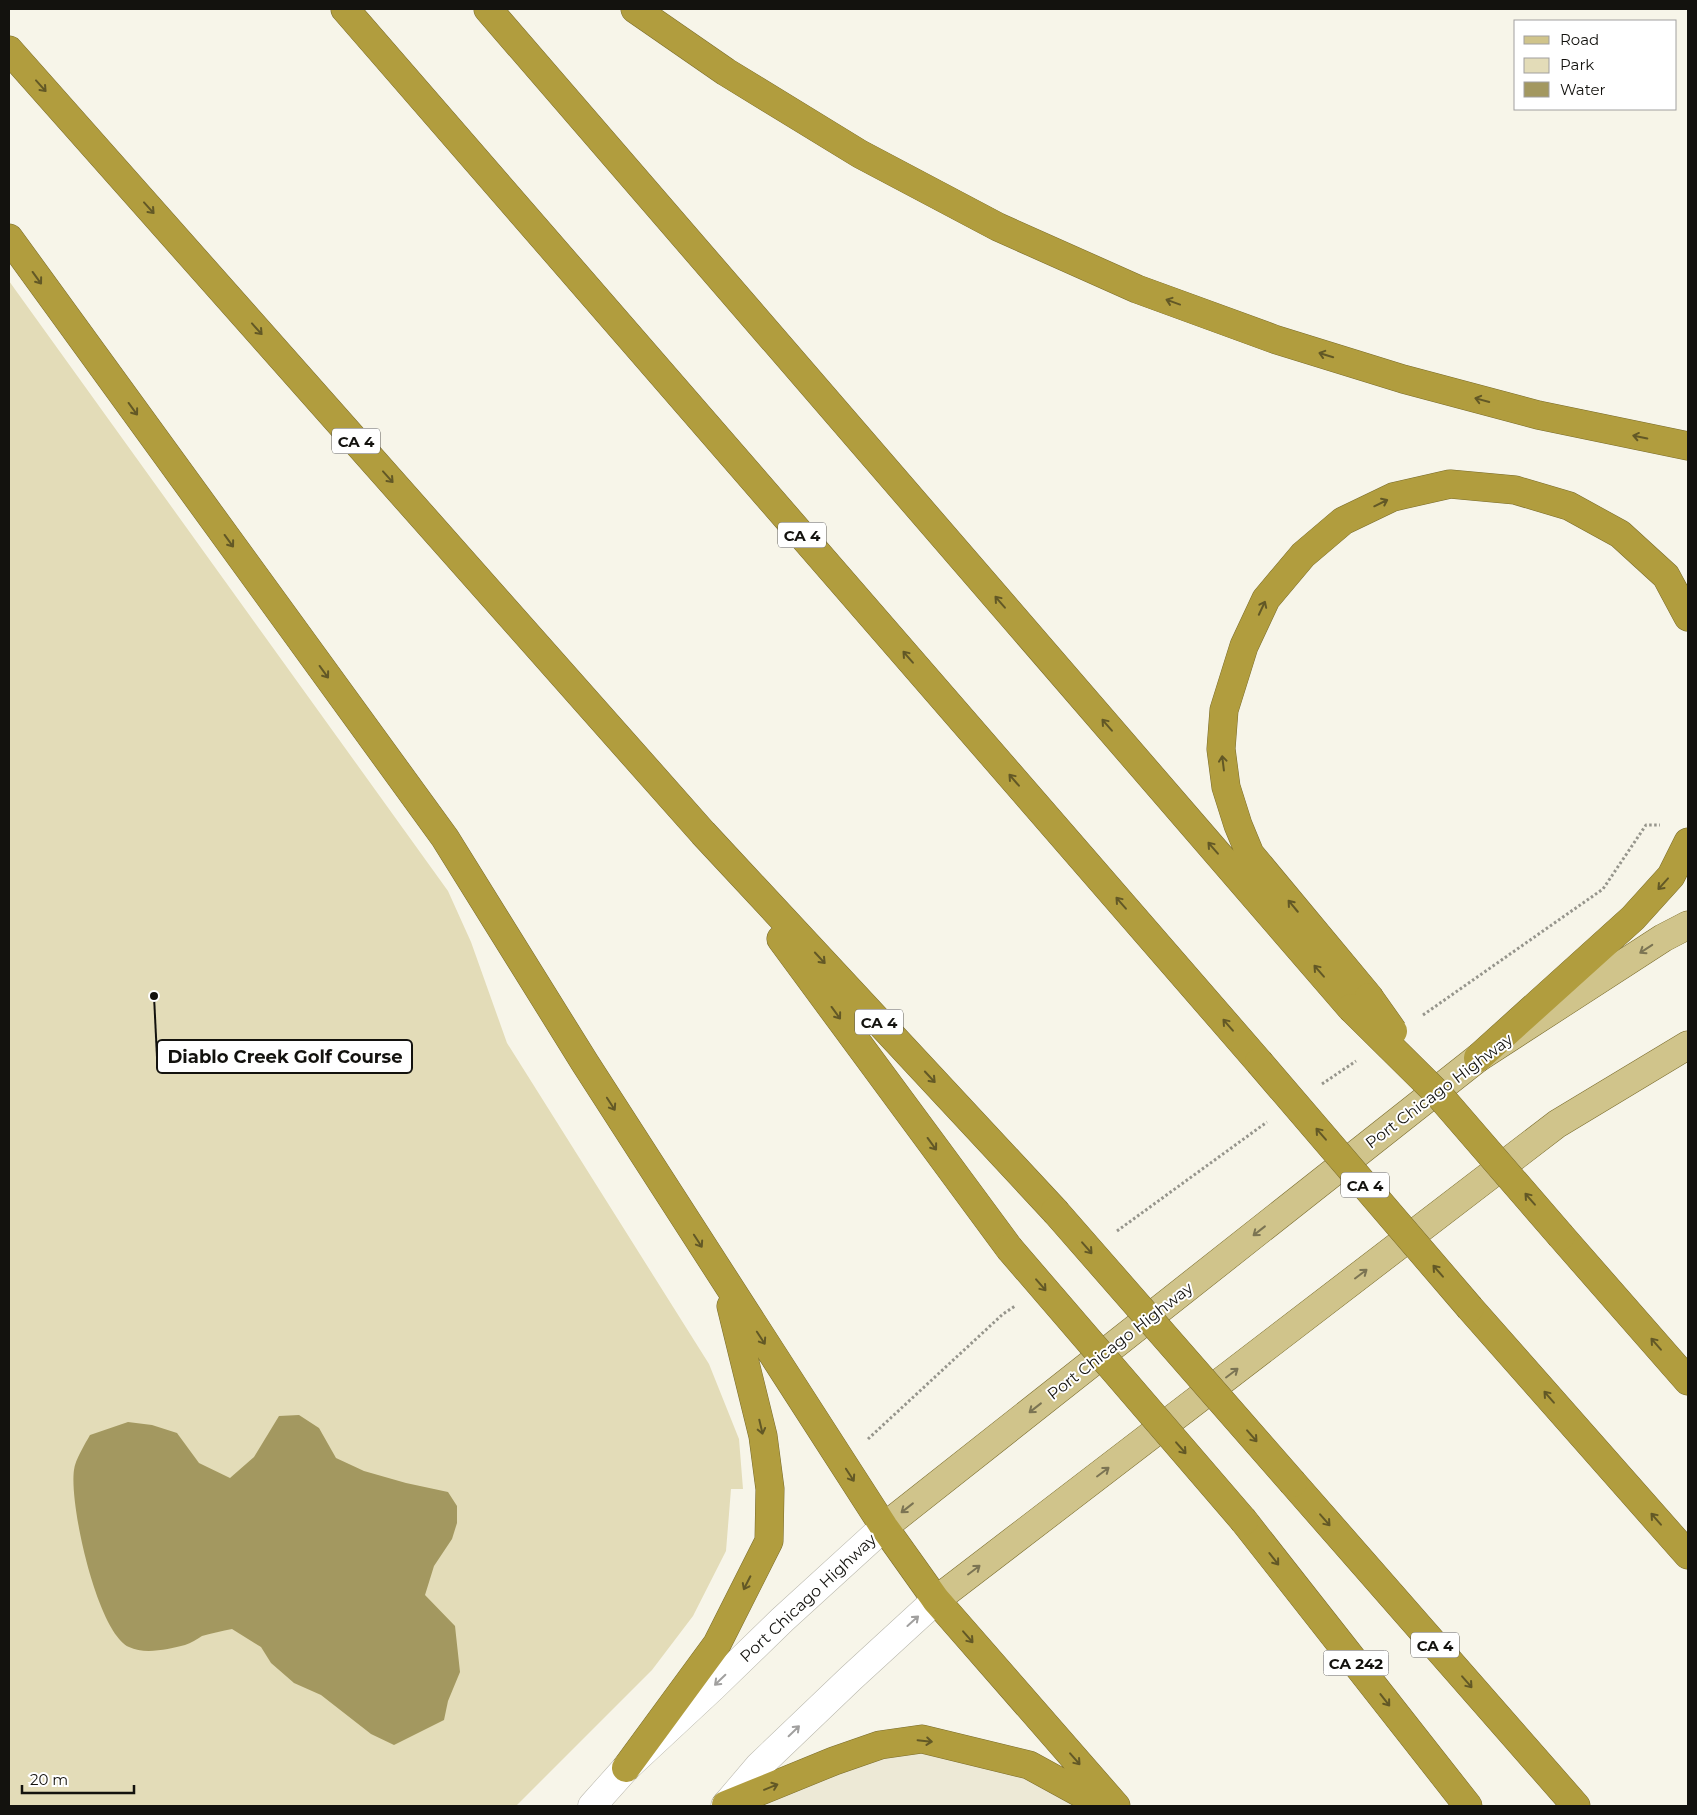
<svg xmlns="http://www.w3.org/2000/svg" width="1697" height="1815" font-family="Montserrat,sans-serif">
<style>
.built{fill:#ede9d6}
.green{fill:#e3dcb8}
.water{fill:#a39860}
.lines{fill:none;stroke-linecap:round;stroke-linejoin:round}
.secondary-casing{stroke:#bab8ad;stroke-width:29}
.primary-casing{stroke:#7a6c2d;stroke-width:29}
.highway-casing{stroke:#7a6c2d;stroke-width:29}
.path{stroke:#96958c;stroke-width:3;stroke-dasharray:2.5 2.5;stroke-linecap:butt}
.secondary{stroke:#fff;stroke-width:28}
.primary{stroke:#d0c48b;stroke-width:28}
.highway{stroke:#b19d3e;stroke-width:28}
.highway-bridge-casing{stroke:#7a6c2d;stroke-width:29;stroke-linecap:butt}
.highway-bridge{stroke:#b19d3e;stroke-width:28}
.oneway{stroke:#625826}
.oneway2{stroke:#7b7453}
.oneway3{stroke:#a1a09f}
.labels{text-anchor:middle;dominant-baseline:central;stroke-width:4;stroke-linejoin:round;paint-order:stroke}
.shield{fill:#fff;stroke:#5a5956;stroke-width:1}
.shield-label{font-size:15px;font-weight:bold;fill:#13120e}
.street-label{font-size:16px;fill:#13120e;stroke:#fff}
.leader{fill:none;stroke:#13120e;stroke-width:2}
.callout-dot{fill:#13120e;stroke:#fff;stroke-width:2}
.callout{fill:#fff;stroke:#13120e;stroke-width:2}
.callout-label{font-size:18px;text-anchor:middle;font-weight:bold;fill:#13120e}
</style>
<rect width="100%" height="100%" fill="#f7f5e9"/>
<path class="built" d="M880 1745 1029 1765 1095 1806H725Z"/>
<path class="green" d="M9 281 448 891 471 942 507 1043 709 1364 739 1439 743 1489H731L726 1551 693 1616 652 1670 516 1806H9Z"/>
<path class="water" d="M299 1415 319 1428 336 1458 364 1471 406 1483 448 1492 457 1506V1523L452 1539 434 1566 425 1595 455 1626 460 1672 448 1701 444 1720 394 1745 371 1734 321 1695 294 1683 271 1663 261 1647 232 1629C222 1631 212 1633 202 1636 197 1639 191 1643 185 1645 169 1649 145 1655 129 1647 97 1632 69 1504 74 1470 75 1460 85 1444 90 1435L128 1422 152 1425 177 1433 199 1463 230 1478 254 1457 279 1416Z"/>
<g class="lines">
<defs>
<path id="secondary" d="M592 1806 626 1768 713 1687 782 1620 884 1527
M725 1806 759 1766 851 1678 936 1600"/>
<path id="primary" d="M884 1527 1478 1058 1663 938 1688 925
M936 1600 1557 1124 1688 1045"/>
<path id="highway" d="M345 9 1259 1062
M488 9 1351 1008
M635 9 726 72 860 154 998 227 1137 289 1274 339 1403 379 1538 415 1688 446
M9 50 703 833 1055 1211
M9 238 445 838 585 1063 884 1527 936 1600 1116 1806
M781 939 1009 1248
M1369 997 1250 854 1238 825 1226 787 1221 749 1224 710 1244 646 1266 599 1303 555 1343 521 1393 497 1450 484 1515 490 1569 506 1620 534 1666 576 1688 617
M1478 1058 1633 918 1671 876 1688 842
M1561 1236 1688 1381
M1470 1308 1688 1555
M1293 1483 1576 1806
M1244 1521 1468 1806
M626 1768 717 1644 769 1541 770 1489 763 1436 731 1306
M726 1805 834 1761 880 1745 922 1739 1029 1765 1082 1794 1095 1806"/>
</defs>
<use href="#secondary" class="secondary-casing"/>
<use href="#primary" class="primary-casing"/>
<use href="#highway" class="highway-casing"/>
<path class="path" d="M1423 1015 1603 889 1646 825H1660
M1322 1084 1356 1061
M1117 1231 1267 1122
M868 1439 1003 1314 1015 1306"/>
<use href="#secondary" class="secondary"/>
<use href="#primary" class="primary"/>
<use href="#highway" class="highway"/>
<defs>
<path id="highway-bridge" d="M1369 997 1393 1031
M1351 1008 1439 1095 1561 1236
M1259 1062 1470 1308
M1055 1211 1293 1483
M1009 1248 1244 1521"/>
</defs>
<use href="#highway-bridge" class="highway-bridge-casing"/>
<use href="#highway-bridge" class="highway-bridge"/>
</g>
<defs><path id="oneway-shaft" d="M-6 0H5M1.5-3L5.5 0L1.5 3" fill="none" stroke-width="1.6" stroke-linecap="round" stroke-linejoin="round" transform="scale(1.25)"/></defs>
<g class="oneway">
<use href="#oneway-shaft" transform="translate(41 86) rotate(48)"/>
<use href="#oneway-shaft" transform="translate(149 208) rotate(48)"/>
<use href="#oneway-shaft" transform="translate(37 278) rotate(54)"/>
<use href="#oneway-shaft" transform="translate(1173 302) rotate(-160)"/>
<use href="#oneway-shaft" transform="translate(257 329) rotate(48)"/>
<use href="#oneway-shaft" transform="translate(1326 355) rotate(-163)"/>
<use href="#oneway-shaft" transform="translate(1482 400) rotate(-165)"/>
<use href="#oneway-shaft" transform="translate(133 409) rotate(54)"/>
<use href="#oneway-shaft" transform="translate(1640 437) rotate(-168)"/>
<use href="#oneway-shaft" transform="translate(388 477) rotate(48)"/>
<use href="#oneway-shaft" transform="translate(1381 503) rotate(-26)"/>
<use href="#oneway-shaft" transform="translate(229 541) rotate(54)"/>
<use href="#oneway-shaft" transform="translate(1000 602) rotate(-131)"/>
<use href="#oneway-shaft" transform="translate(1262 608) rotate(-65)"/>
<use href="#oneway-shaft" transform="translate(908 657) rotate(-131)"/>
<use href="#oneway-shaft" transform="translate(324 672) rotate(54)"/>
<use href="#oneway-shaft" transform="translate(1107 725) rotate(-131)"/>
<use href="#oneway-shaft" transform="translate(1223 763) rotate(-97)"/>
<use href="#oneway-shaft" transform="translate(1014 780) rotate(-131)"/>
<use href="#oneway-shaft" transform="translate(1213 848) rotate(-131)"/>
<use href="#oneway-shaft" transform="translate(1663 884) rotate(132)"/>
<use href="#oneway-shaft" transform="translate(1121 903) rotate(-131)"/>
<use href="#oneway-shaft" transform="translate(1293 906) rotate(-130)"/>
<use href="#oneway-shaft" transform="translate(820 958) rotate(47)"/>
<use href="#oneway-shaft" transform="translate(1319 971) rotate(-131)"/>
<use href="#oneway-shaft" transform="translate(836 1013) rotate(54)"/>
<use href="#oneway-shaft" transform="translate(1228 1025) rotate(-131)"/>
<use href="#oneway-shaft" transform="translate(930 1077) rotate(47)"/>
<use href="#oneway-shaft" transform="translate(611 1104) rotate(57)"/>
<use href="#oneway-shaft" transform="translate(1321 1134) rotate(-131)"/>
<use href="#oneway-shaft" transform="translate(932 1144) rotate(54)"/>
<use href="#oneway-shaft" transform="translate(1530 1199) rotate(-131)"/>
<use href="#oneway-shaft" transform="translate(698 1241) rotate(57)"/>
<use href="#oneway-shaft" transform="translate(1087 1248) rotate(49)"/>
<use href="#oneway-shaft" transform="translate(1438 1271) rotate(-131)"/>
<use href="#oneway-shaft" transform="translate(1041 1285) rotate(49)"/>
<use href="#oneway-shaft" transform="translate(761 1338) rotate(57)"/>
<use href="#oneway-shaft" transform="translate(1656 1344) rotate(-131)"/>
<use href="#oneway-shaft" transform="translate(1549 1397) rotate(-131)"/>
<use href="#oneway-shaft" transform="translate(761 1427) rotate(77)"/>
<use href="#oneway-shaft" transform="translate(1252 1436) rotate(49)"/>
<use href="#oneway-shaft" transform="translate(1181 1448) rotate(49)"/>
<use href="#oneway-shaft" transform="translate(850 1475) rotate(57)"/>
<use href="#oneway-shaft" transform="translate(1656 1519) rotate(-131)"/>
<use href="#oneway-shaft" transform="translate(1325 1520) rotate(49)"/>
<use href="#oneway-shaft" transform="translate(1274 1559) rotate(52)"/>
<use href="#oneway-shaft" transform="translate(747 1583) rotate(117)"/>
<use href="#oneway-shaft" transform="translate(968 1637) rotate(49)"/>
<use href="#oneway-shaft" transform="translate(1467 1682) rotate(49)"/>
<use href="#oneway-shaft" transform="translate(1385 1700) rotate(52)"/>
<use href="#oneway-shaft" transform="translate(925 1741) rotate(6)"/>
<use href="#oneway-shaft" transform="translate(1075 1759) rotate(49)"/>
<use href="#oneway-shaft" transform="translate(771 1787) rotate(-22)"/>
</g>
<g class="oneway2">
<use href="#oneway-shaft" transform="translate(1646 949) rotate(147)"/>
<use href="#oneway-shaft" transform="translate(1259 1231) rotate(142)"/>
<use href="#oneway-shaft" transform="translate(1361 1274) rotate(-37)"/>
<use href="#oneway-shaft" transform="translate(1232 1373) rotate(-37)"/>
<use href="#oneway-shaft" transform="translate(1035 1408) rotate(142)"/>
<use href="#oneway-shaft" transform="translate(1103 1472) rotate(-37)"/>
<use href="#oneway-shaft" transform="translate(907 1508) rotate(142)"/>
<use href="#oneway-shaft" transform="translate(974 1570) rotate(-37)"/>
</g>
<g class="oneway3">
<use href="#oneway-shaft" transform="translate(913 1621) rotate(-42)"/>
<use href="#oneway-shaft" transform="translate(720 1680) rotate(136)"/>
<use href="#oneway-shaft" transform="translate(794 1731) rotate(-44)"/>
</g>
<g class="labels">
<g class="shield">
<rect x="332" y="428.5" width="48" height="25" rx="4"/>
<rect x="778" y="522.5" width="48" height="25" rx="4"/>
<rect x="855" y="1009.5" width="48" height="25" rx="4"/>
<rect x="1341" y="1172.5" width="48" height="25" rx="4"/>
<rect x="1411" y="1632.5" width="48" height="25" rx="4"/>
<rect x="1323.5" y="1650.5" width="65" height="25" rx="4"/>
</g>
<g class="shield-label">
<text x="356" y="441">CA 4</text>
<text x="802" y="535">CA 4</text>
<text x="879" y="1022">CA 4</text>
<text x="1365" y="1185">CA 4</text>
<text x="1435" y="1645">CA 4</text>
<text x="1356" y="1663">CA 242</text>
</g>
<g class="street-label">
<text transform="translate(1439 1091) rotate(-37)">Port Chicago Highway</text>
<text transform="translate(1120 1341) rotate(-38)">Port Chicago Highway</text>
<text transform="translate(808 1598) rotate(-43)">Port Chicago Highway</text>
</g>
</g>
<path class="leader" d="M154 996L157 1057"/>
<circle class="callout-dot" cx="154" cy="996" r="5"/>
<rect class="callout" x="157" y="1040" width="255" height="33" rx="5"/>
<g class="callout-label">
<text x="285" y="1063">Diablo Creek Golf Course</text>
</g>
<rect width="1697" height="1815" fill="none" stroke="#13120e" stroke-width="20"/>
<rect x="1514" y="20" width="162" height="90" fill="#ffffff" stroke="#a1a09f"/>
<rect x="1524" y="36" width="25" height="8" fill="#d0c48b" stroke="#a1a09f"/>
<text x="1560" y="45" font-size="15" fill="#13120e">Road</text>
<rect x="1524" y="58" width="25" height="15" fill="#e3dcb8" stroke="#a1a09f"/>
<text x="1560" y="70" font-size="15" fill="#13120e">Park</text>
<rect x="1524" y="82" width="25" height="15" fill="#a39860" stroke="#a1a09f"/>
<text x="1560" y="95" font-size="15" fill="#13120e">Water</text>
<path d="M22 1785v8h112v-8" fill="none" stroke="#13120e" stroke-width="2.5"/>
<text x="30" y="1785" font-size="15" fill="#13120e" stroke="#ffffff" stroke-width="4" paint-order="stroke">20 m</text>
</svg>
